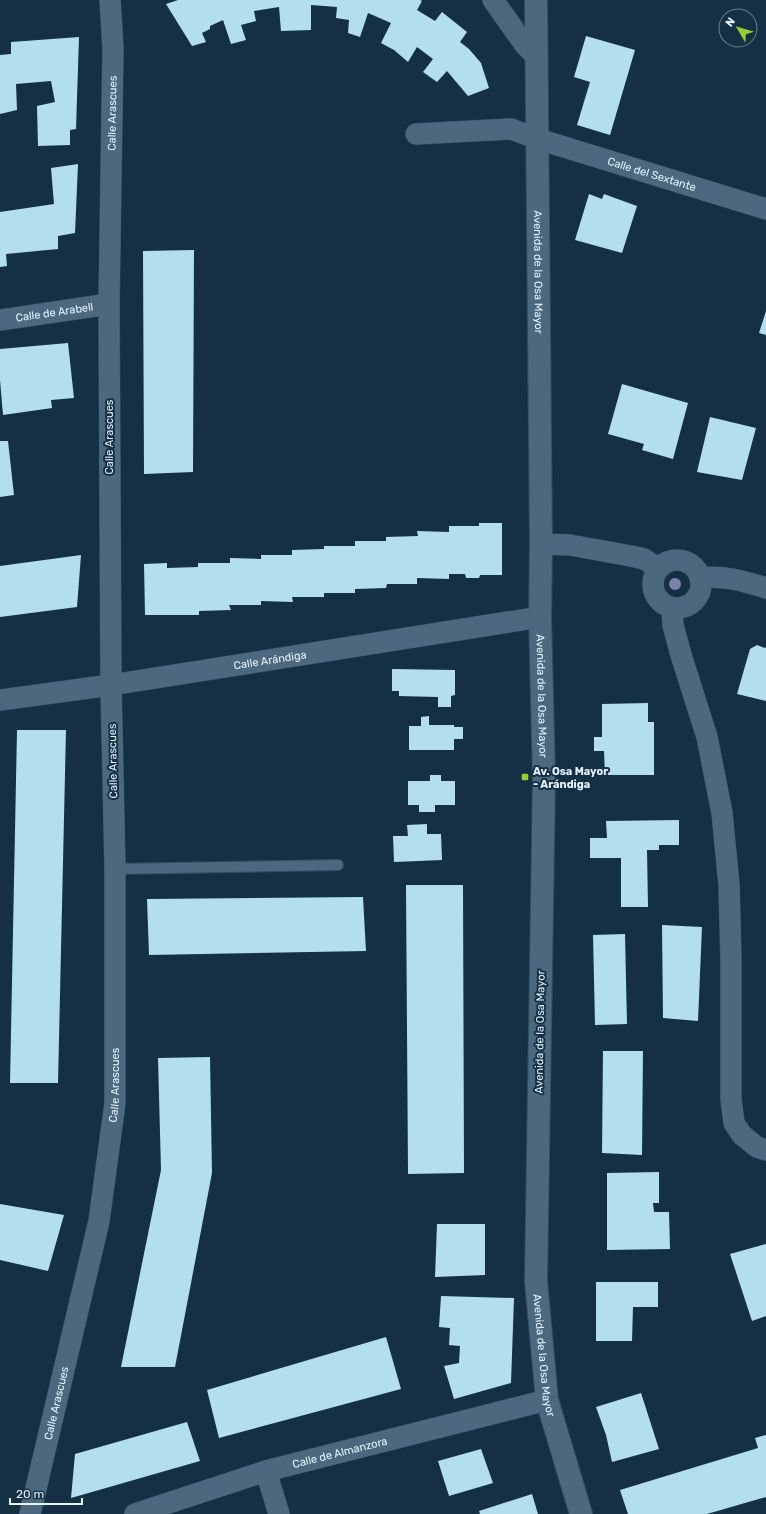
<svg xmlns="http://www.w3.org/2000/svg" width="766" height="1514" font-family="Rubik,sans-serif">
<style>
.building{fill:#b3dfec}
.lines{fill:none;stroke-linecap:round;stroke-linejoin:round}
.service-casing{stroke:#374d5d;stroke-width:12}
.minor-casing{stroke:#374d5d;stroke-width:22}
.secondary-casing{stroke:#374d5d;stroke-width:24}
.service{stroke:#4b687e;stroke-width:10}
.minor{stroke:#4b687e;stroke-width:21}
.secondary{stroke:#4b687e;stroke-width:22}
.tree{fill:#7984a8}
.poi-dot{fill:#99cb36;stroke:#153044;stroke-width:1.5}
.labels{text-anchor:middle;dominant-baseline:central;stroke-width:4;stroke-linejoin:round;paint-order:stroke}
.street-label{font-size:11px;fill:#e6f3fd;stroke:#153044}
.poi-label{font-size:11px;font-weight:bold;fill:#e6f3fd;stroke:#153044;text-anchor:start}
</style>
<rect width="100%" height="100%" fill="#153044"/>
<path class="building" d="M178 0H420L422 1 417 10 435 21 442 12 467 32 460 42 469 49 481 63 489 88 468 96 447 71 437 82 423 72 433 59 417 47 408 62 394 50 381 43 391 23 368 13 360 37 348 33 349 20 336 18 337 7 311 5V30L281 31 279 7 254 11 256 21 241 25 246 40 231 44 223 20 210 26V29L202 33 206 42 192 46 166 4Z
M586 36 635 50 610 135 577 125 590 82 574 77Z
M79 37 76 129 70 130V145L38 146 37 106 55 102 51 81 16 84 17 110 0 114V55L11 54V42Z
M78 164 75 233 58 236V249L6 254 7 266 0 267V212L54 204 51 168Z
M589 194 602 199 604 194 637 206 622 253 575 240Z
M194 250 193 472 144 474 143 251Z
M766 311V335L759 333Z
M68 343 74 398 51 400 52 408 3 415 0 380V349Z
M622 384 688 403 673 459 642 450 644 444 608 434Z
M710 417 756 428 742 480 697 472Z
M0 441H8L14 495 0 497Z
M479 523H502V575H480L479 578H466L465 574H449V579L417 578V584H387L386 588 355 589V593H324V597H292L293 602 261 601V605H229L231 610 199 611V615H145L144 564 167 563V568L198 567V563H230V558L261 559V555H292V550L324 549V546H355V541H386V537L418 536 417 531 449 532V526H479Z
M81 555 77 607 0 617V566Z
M757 645 765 648 766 647V701L737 694 750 649Z
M392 669 455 670V695L451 696V707H438V697L399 696V691H392Z
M648 703V722H654V775H605L604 751H594V737H602V704Z
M429 716V725H454V727H463V739H454V750H409V726H421V717Z
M17 730H66L58 1083H10Z
M430 775H441V781H455V805H435V812H419V805H408V781H430Z
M679 820V845H659V850H647L648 907H621V858H590V838H607L606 821Z
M427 824V834H441L442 860 394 862 393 836H408L407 825Z
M406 885H463L464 1173 408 1174Z
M363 897 366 951 149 955 147 899Z
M662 925 702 927 698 1021 663 1018Z
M625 934 627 1024 595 1025 593 935Z
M603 1051H643L642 1155 602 1153Z
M210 1057 212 1173 175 1367H121L161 1170 158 1058Z
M659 1172V1203H653L654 1212H669L670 1249 607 1250V1173Z
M0 1204 64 1215 48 1271 0 1260Z
M437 1224H485V1275L435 1277Z
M766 1244V1316L752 1321 730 1254Z
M596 1282H658V1307H633L632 1341H596Z
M441 1296 514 1298 511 1383 454 1399 444 1366 459 1363 460 1346 449 1345 450 1328 439 1327Z
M386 1337 401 1389 219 1438 207 1390Z
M641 1393 659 1449 612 1462 606 1435 596 1407Z
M187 1422 200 1461 71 1498 75 1454Z
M766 1435V1497L707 1514H628L620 1490 758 1448 755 1438Z
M481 1449 493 1483 449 1496 438 1461Z
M532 1494 538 1514H480L479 1511Z"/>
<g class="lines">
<defs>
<path id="service" d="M115 869 338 865"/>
<g id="minor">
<path d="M493 0 525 45 536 56"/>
<path id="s1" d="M416 134 511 129 538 139 766 209"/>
<path id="s2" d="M0 320 109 304"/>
<path d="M541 544 570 545 631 556 644 559 658 568"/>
<circle cx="677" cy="584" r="24"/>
<path d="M700 578C723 575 744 581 766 588"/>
<path d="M672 609 673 625 681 655 707 737 722 813 729 885 731 960V1099L734 1123 742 1135 757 1147 766 1150"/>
<path id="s3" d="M0 700 111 685 540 617"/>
<path d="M266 1471 279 1514"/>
<path id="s4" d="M30 1514 99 1221 115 1103V869L111 685 109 304 113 48 110 0"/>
<path id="s5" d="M135 1514 266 1471 547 1400"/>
</g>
<g id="secondary">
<path id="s6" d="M536 0 541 544 540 617 544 778 536 1281 547 1400 581 1514"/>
</g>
</defs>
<use href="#service" class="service-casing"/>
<use href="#minor" class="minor-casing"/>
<use href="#secondary" class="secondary-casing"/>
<use href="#service" class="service"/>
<use href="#minor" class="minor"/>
<use href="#secondary" class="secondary"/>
</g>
<circle class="tree" cx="675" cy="584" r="6"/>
<rect class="poi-dot" x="521" y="773" width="8" height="8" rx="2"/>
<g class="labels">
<g class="street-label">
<text stroke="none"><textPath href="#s4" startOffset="1410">Calle Arascues</textPath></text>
<text stroke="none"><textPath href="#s1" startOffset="243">Calle del Sextante</textPath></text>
<text stroke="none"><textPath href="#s6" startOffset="272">Avenida de la Osa Mayor</textPath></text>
<text stroke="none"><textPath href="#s2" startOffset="55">Calle de Arabell</textPath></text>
<text transform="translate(109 437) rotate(-90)">Calle Arascues</text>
<text stroke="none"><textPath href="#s3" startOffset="273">Calle Arándiga</textPath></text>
<text stroke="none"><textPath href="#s6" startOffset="696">Avenida de la Osa Mayor</textPath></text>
<text transform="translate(113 761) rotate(-91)">Calle Arascues</text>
<text transform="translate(540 1032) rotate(-89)">Avenida de la Osa Mayor</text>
<text stroke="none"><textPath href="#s4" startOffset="438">Calle Arascues</textPath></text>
<text stroke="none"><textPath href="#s6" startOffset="1356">Avenida de la Osa Mayor</textPath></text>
<text stroke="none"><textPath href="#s4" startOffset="114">Calle Arascues</textPath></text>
<text stroke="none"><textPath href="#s5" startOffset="214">Calle de Almanzora</textPath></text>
</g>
<g class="poi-label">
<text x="533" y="771">Av. Osa Mayor<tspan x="533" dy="13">- Arándiga</tspan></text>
</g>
</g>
<g transform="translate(738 28) rotate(308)"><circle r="19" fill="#153044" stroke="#697e8e"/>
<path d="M0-3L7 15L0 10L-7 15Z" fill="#99cb36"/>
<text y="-6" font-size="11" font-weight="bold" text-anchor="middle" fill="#e6f3fd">N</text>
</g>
<path d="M10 1498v6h72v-6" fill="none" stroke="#e6f3fd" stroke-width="2"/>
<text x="16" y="1498" font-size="12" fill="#e6f3fd" stroke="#153044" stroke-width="3" paint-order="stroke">20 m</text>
</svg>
